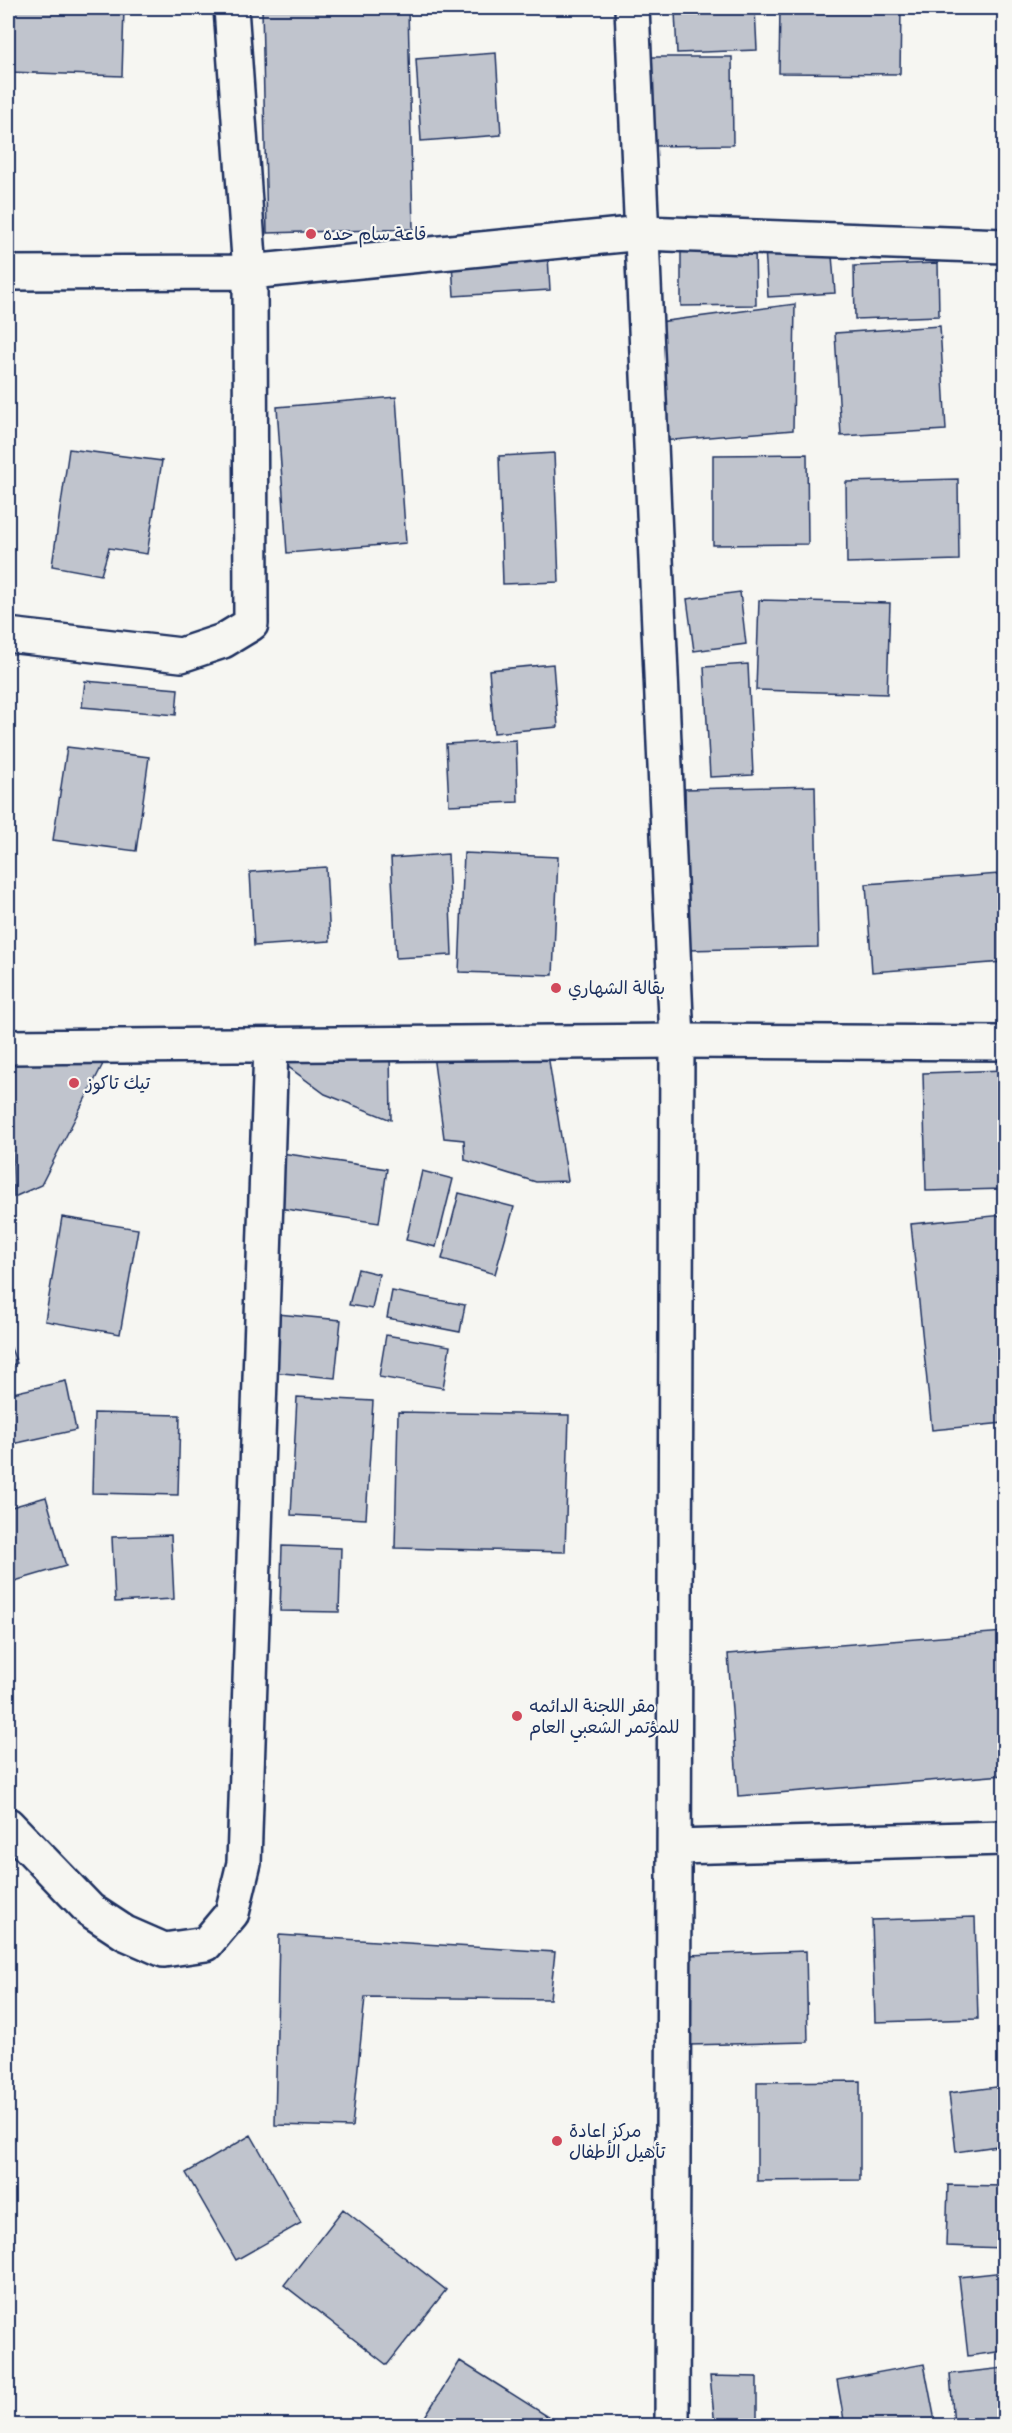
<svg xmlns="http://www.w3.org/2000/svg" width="1012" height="2433" font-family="Sriracha,'Playpen Sans Arabic',sans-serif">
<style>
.building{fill:#c0c4cd;stroke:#1b2f5e;stroke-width:1.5}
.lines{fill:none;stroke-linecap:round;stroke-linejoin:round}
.street-casing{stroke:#1b2f5e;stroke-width:38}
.secondary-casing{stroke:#1b2f5e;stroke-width:38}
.street{stroke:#f6f6f2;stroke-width:33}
.secondary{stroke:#f6f6f2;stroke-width:33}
.poi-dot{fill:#d1495b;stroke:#f6f6f2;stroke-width:2}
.labels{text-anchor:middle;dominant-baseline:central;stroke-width:4.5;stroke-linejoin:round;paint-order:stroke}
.poi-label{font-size:18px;fill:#1b2f5e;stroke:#f6f6f2;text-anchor:start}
</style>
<rect width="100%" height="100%" fill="#f6f6f2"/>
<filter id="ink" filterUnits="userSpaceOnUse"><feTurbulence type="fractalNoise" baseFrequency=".0167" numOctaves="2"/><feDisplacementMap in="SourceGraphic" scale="12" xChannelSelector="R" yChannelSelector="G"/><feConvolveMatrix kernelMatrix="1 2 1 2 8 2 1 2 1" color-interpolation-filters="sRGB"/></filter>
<g filter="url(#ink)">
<path class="building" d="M8 8H124L122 76 8 72Z
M262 8H408L413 229 267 233Z
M430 8H477L431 13Z
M755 8 757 50 677 53 675 11Z
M780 8H901L900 74 779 73Z
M496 53 501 135 421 141 416 59Z
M652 57H732L733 145 652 146Z
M547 239 550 290 454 296 451 246Z
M831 243 835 293 768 297 765 247Z
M755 245 756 305 681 306V246Z
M938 263 939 316 855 319 854 266Z
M795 304 793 430 662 441 659 322Z
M940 326 946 430 841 436 835 333Z
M396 397 406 543 287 553 277 407Z
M8 437H13L8 475Z
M69 449 162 461 147 554 109 548 101 575 52 566Z
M554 453 559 582 503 584 499 456Z
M807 454 808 544 713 545V455Z
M958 479 959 560 847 563 846 482Z
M740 592 746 644 694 651 687 599Z
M759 600 890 603 887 694 756 690Z
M553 664 558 727 494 733 489 670Z
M748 664 753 775 710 777 704 667Z
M85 681 178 689 176 715 82 707Z
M516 740 518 802 449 805 446 744Z
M67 747 149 757 136 851 53 840Z
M815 786 818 947 688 950 685 789Z
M464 853 558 857 553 975 459 972Z
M448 854 452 955 396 958 391 858Z
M326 867 330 941 254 946 250 872Z
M999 874 1004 962 872 972 866 884Z
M390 1049 391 1120 325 1094 275 1057Z
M433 1055H548L568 1181 536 1182 465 1160 464 1140 444 1138Z
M105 1060 41 1185 14 1197 10 1063Z
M1004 1070V1189L926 1191 923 1073Z
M268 1151 387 1169 379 1223 259 1205Z
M422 1171 453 1179 436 1247 406 1240Z
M459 1193 514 1207 495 1274 442 1259Z
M1004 1215V1423L932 1430 911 1224Z
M62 1217 138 1229 120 1334 45 1321Z
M358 1269 379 1274 372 1309 349 1305Z
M392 1291 465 1305 460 1332 387 1318Z
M256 1312 341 1320 335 1378 250 1370Z
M386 1335 450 1346 443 1388 379 1377Z
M8 1341 17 1363 8 1367Z
M66 1381 76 1430 8 1445V1394Z
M297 1397 373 1401 366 1519 291 1515Z
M398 1412 569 1415 565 1552 395 1548Z
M94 1413 180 1415 178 1495 92 1493Z
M46 1497 66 1566 8 1583V1508Z
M171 1535 174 1599 115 1602 112 1537Z
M282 1546 341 1548 339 1612 280 1611Z
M1004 1632V1775L738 1796 728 1654Z
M975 1917 978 2019 875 2022 872 1920Z
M279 1935 555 1952 550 1999 365 1997 352 2127 275 2125Z
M806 1951 808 2042 689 2045 687 1955Z
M860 2081V2180L757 2181V2082Z
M1004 2086V2145L956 2152 949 2093Z
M251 2135 301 2223 236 2260 186 2173Z
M948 2185 1004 2186V2248L946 2246Z
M343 2209 446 2290 387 2365 284 2285Z
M1004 2272V2351L968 2356 959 2277Z
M460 2361 555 2421 552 2426H419Z
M924 2364 936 2426H845L837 2380Z
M1004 2368V2426H954L950 2374Z
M710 2376 757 2377V2426H715Z"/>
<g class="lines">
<defs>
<path id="street" d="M8 273 250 272 642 233 1004 246
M8 635 181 655 223 641 251 624 250 272 231 8
M8 1047 677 1041 1004 1043
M8 1825 90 1910 125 1933 164 1950 206 1944 232 1913 244 1863 271 1046
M675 1847 1004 1838"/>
<path id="secondary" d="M632 8 677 1041 672 2426"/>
</defs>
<use href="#street" class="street-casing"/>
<use href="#secondary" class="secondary-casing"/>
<use href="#street" class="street"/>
<use href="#secondary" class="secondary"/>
</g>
</g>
<g class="poi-dot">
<circle cx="311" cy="234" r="6"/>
<circle cx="556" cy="988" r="6"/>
<circle cx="74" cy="1083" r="6"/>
<circle cx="517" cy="1716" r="6"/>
<circle cx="557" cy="2141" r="6"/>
</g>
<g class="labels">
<g class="poi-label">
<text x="323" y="234">قاعة سام حده</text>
<text x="568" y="988">بقالة الشهاري</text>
<text x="86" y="1083">تيك تاكوز</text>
<text x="529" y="1706">مقر اللجنة الدائمه<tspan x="529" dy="21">للمؤتمر الشعبي العام</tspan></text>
<text x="569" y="2131">مركز اعادة<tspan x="569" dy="21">تأهيل الأطفال</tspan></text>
</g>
</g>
<rect width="1012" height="2433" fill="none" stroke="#f6f6f2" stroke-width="30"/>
<rect x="15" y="15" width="982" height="2403" fill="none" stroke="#1b2f5e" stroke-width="2" filter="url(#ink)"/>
</svg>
